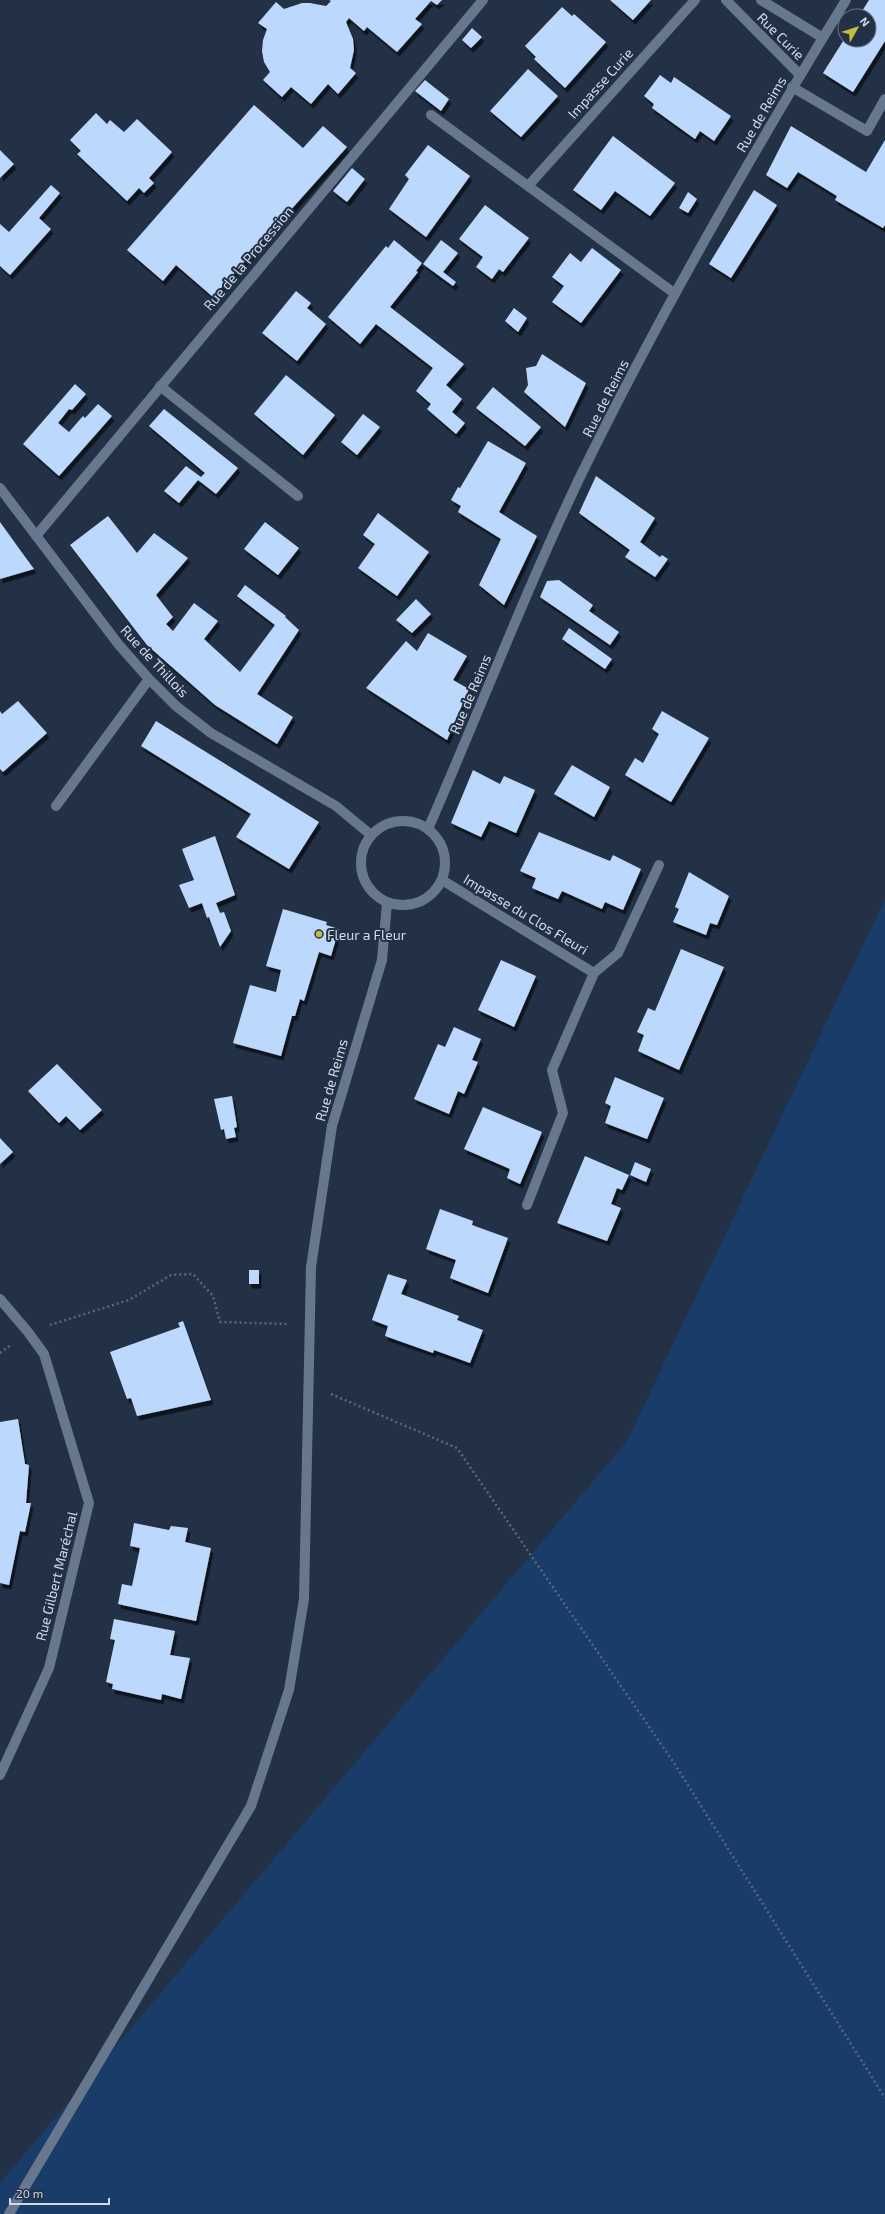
<svg xmlns="http://www.w3.org/2000/svg" width="885" height="2214" font-family="'Exo 2',sans-serif">
<style>
.green{fill:#1a3c68}
.building{fill:#bdd8fd;filter:url(#shadow)}
.lines{fill:none;stroke-linecap:round;stroke-linejoin:round}
.path{stroke:#5b687a;stroke-width:2.5;stroke-dasharray:2 3;stroke-linecap:butt}
.minor{stroke:#66778e;stroke-width:10}
.poi-dot{fill:#c4bc3e;stroke:#223145;stroke-width:1.5}
.labels{text-anchor:middle;dominant-baseline:central;stroke-width:4;stroke-linejoin:round;paint-order:stroke}
.street-label{font-size:14px;fill:#d1dbe8;stroke:#223145}
.poi-label{font-size:14px;fill:#d1dbe8;stroke:#223145;text-anchor:start}
</style>
<defs>
<filter id="shadow"><feDropShadow dx="2.5" dy="4.5" stdDeviation="0" flood-color="#0009"/></filter>
</defs>
<rect width="100%" height="100%" fill="#223145"/>
<path class="green" d="M885 899V2214H0V2183L627 1441Z"/>
<path class="building" d="M329 0H442L437 5 431 1 415 19 422 24 397 52 367 27 364 31 349 18 346 22 353 39 354 50 350 68 356 73 338 94 328 84 311 104 291 87 282 97 263 80 270 72 264 62 262 51 263 40 267 29 258 23 276 2 284 9 302 3H310L326 6 331 1Z
M610 0H651L633 20Z
M869 0H885V41L853 92 823 73 845 38V40H869V16H859Z
M562 7 572 16 574 14 606 42 565 88 534 59 536 57 525 46Z
M472 28 482 37 471 48 462 40Z
M528 69 558 96 521 137 490 111Z
M660 75 671 83 674 77 731 116 714 141 700 131 695 139 652 108 654 104 644 96Z
M425 80 449 99 441 111 415 91Z
M254 105 303 148 323 126 347 147 213 297 176 265 163 281 127 250Z
M96 113 107 124 110 120 124 132 137 119 172 152 149 178 154 183 144 193 139 188 127 201 77 154 81 151 70 140Z
M791 126 866 172 885 140V225L883 228 835 200 837 196 798 172 787 188 766 175Z
M613 136 675 183 650 216 615 191 601 210 573 190Z
M428 145 470 176 426 237 389 209 409 179 405 175Z
M0 150 14 164 0 178Z
M352 168 365 179 347 202 333 191Z
M51 185 60 193 39 218 51 229 10 275 0 266V224L9 232Z
M754 190 777 205 731 278 709 264Z
M688 192 697 199 688 213 679 208Z
M485 205 529 238 503 272 499 269 492 279 476 267 483 257 459 239Z
M394 240 422 263 416 271 418 272 390 307 464 364 446 385 462 399 452 412 465 423 456 434 427 409 431 404 416 391 433 368 376 324 360 344 328 317 386 246 388 248Z
M441 240 458 253 443 272 456 282 453 286 423 264Z
M592 248 621 270 581 323 552 302 564 286 552 277 570 253 581 262Z
M296 291 311 303 307 308 326 324 297 361 262 333Z
M514 308 527 318 518 332 505 321Z
M542 354 586 383 565 427 524 392 528 385 526 368 536 366Z
M286 375 335 415 303 455 254 414Z
M75 384 86 394 72 410 69 409 58 423 69 432 83 416 85 418 98 404 112 416 59 476 23 444Z
M493 387 541 427 525 446 476 408Z
M164 409 238 468 216 494 198 480 179 503 164 491 186 466 201 477 205 473 149 426Z
M363 414 380 427 357 455 341 442Z
M488 441 526 463 499 512 537 536 504 605 479 585 501 539 458 512 461 506 451 500 458 487 460 488Z
M596 476 655 518 640 542 660 557 662 555 668 559 655 577 625 557 630 550 579 513Z
M378 513 429 552 397 596 358 568 375 544 363 535Z
M108 516 137 553 154 533 188 558 156 595 173 617 166 624 173 631 194 603 218 621 204 639 240 672 275 625 237 596 245 585 286 616 285 617 299 630 257 694 293 717 277 744 215 705 147 645 70 545Z
M0 522 23 554 34 569 0 579Z
M265 522 299 548 278 575 244 549Z
M559 580 593 605 589 611 619 632 610 645 540 597 547 581Z
M416 599 431 614 412 633 396 620Z
M569 628 612 659 605 669 562 639Z
M428 633 467 656 453 680 469 689 447 740 366 688 406 641 417 651Z
M18 701 47 733 3 772 0 769V711L2 714Z
M662 711 709 738 671 802 625 775 635 758 643 763 659 734 652 729Z
M156 721 319 822 289 869 236 837 251 814 141 746Z
M572 765 610 787 594 817 554 794Z
M473 770 500 784 504 776 535 790 516 833 489 821 481 837 451 823Z
M539 832 610 861 613 855 641 869 623 910 605 902 602 909 562 891 558 899 532 888 536 878 520 871Z
M215 836 235 895 216 903 220 913 224 912 231 931 220 947 209 917 207 918 202 903 189 908 179 885 194 880 182 849Z
M689 872 729 896 717 925 710 923 706 935 673 922 679 909 675 907Z
M283 909 327 922 326 925 339 929 331 956 319 952 304 1001 300 999 295 1016H292L281 1056 233 1043 250 985 276 992 281 970 266 966Z
M681 949 724 967 679 1070 638 1051 644 1035 637 1032 648 1008 655 1011Z
M501 960 536 976 514 1027 478 1010Z
M454 1027 481 1039 472 1060 478 1062 464 1094 458 1091 449 1114 414 1099 438 1044 445 1047Z
M57 1064 102 1110 80 1130 66 1116 59 1123 28 1091Z
M615 1077 664 1098 647 1139 605 1123 611 1106 605 1103Z
M232 1096 237 1127 234 1128 236 1137 226 1139 224 1129 221 1130 214 1099Z
M483 1107 542 1132 520 1184 507 1178 510 1169 464 1149Z
M0 1138 13 1152 0 1164Z
M585 1156 629 1175 622 1190 617 1188 611 1204 621 1208 607 1241 557 1223Z
M635 1162 651 1169 646 1182 630 1175Z
M440 1209 473 1221 472 1225 508 1238 488 1293 450 1278 456 1260 426 1249Z
M249 1270H259V1284H249Z
M388 1274 407 1280 401 1294 459 1316 457 1320 483 1330 470 1363 434 1350 433 1353 385 1336 388 1326 372 1320Z
M183 1321 211 1400 137 1416 131 1398 127 1399 110 1352 180 1327 178 1323Z
M18 1419 25 1464 29 1465 26 1503H31L25 1532 20 1531 9 1585 0 1583V1422Z
M134 1523 169 1530 171 1526 188 1528 185 1542 211 1548 196 1621 118 1604 122 1584 132 1586 140 1548 130 1546Z
M114 1619 175 1631 170 1655 190 1658 181 1699 162 1694 161 1700 112 1689 113 1684 106 1682 115 1640 110 1639Z"/>
<g class="lines">
<path class="path" d="M50 1325 129 1300 171 1275 193 1274 213 1296 220 1322 287 1324
M0 1353 11 1345
M331 1394 457 1448 674 1763 885 2098"/>
<path class="minor" d="M726 0 800 75
M761 0 823 38
M792 87 867 131 885 99
M431 115 674 293
M528 186 695 0
M160 386 298 496
M0 488 119 645 149 679 176 706 211 733 336 806 371 835
M36 536 483 0
M56 806 149 679
M361 863a42 42 0 1 1 84 0a42 42 0 1 1-84 0Z
M428 829C479 712 525 592 580 477 660 313 751 155 846 0
M442 880 594 973 552 1070 563 1113 527 1205
M594 973 618 953 659 865
M0 1299 28 1332 44 1354 89 1503 49 1668 0 1775
M9 2214 251 1806 289 1690 304 1599 311 1267 332 1126 382 960 387 903"/>
</g>
<circle class="poi-dot" cx="319" cy="934" r="4"/>
<g class="labels">
<g class="street-label">
<text transform="translate(781 36) rotate(45)">Rue Curie</text>
<text transform="translate(600 83) rotate(-48)">Impasse Curie</text>
<text transform="translate(761 114) rotate(-60)">Rue de Reims</text>
<text transform="translate(248 258) rotate(-50)">Rue de la Procession</text>
<text transform="translate(605 398) rotate(-63)">Rue de Reims</text>
<text transform="translate(155 661) rotate(47)">Rue de Thillois</text>
<text transform="translate(470 694) rotate(-67)">Rue de Reims</text>
<text transform="translate(526 914) rotate(31)">Impasse du Clos Fleuri</text>
<text transform="translate(331 1080) rotate(-74)">Rue de Reims</text>
<text transform="translate(56 1576) rotate(-76)">Rue Gilbert Maréchal</text>
</g>
<g class="poi-label">
<text x="327" y="934">Fleur a Fleur</text>
</g>
</g>
<g transform="translate(857 28) rotate(51)"><circle r="19" fill="#223145" stroke="#687586"/>
<path d="M0-3L7 15L0 10L-7 15Z" fill="#c4bc3e"/>
<text y="-6" font-size="11" font-weight="bold" text-anchor="middle" fill="#d1dbe8">N</text>
</g>
<path d="M10 2198v6h99v-6" fill="none" stroke="#d1dbe8" stroke-width="2"/>
<text x="16" y="2198" font-size="12" fill="#d1dbe8" stroke="#223145" stroke-width="3" paint-order="stroke">20 m</text>
</svg>
